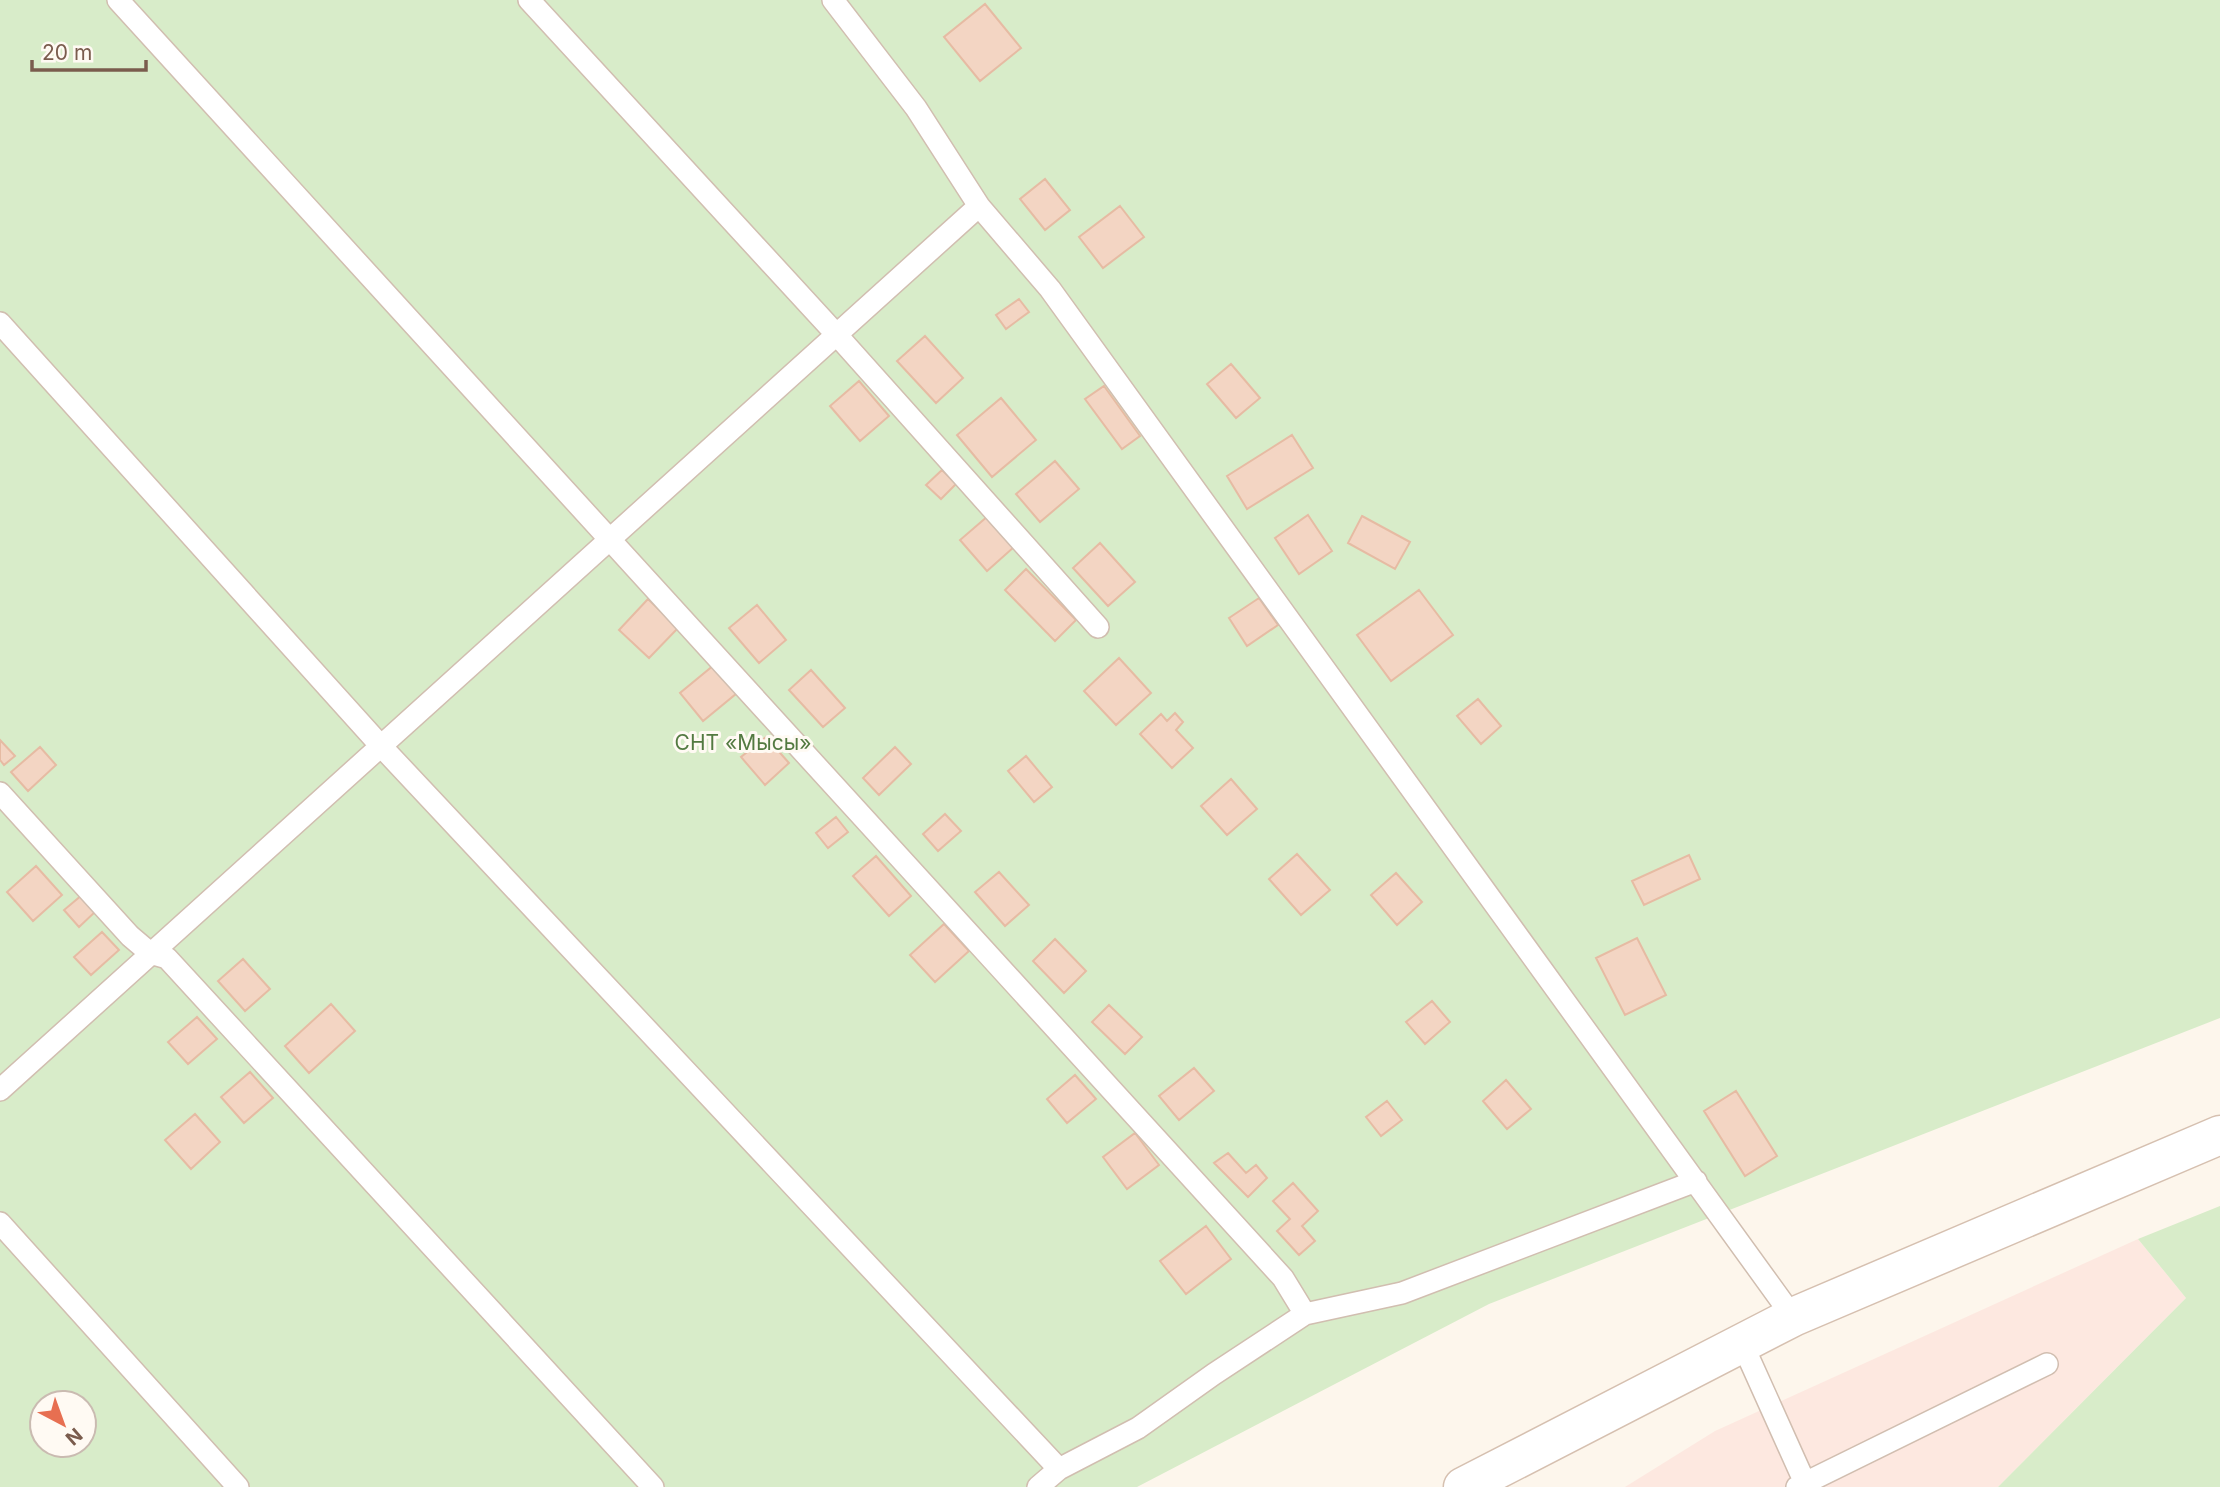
<svg xmlns="http://www.w3.org/2000/svg" width="2220" height="1487" font-family="Inter,sans-serif">
<style>
.commercial{fill:#fde8e0}
.green{fill:#d8ecc9;fill-rule:evenodd}
.building{fill:#f3d5c3;stroke:#e6bba3;stroke-width:2}
.lines{fill:none;stroke-linecap:round;stroke-linejoin:round}
.service-casing{stroke:#d1beb0;stroke-width:24}
.secondary-casing{stroke:#d6c0b0;stroke-width:41}
.service{stroke:#fff;stroke-width:21}
.secondary{stroke:#fff;stroke-width:38}
.labels{text-anchor:middle;dominant-baseline:central;stroke-width:6;stroke-linejoin:round;paint-order:stroke}
.park-label{font-size:21px;fill:#537a41;stroke:#fffaf3}
</style>
<rect width="100%" height="100%" fill="#fdf6ec"/>
<path class="commercial" d="M2138 1239 2186 1298 1998 1487H1625L1715 1431Z"/>
<path class="green" d="M0 0H2220V1018L1489 1304 1137 1487H0ZM42 1403H84V1445H42Z
M2220 1206V1487H1998L2186 1298 2138 1239Z"/>
<path class="building" d="M985 4 1021 48 980 81 944 37Z
M1045 179 1070 210 1045 230 1020 199Z
M1120 206 1144 237 1103 268 1079 237Z
M1019 299 1029 312 1006 329 996 315Z
M925 336 963 378 936 403 897 361Z
M1231 364 1260 398 1236 418 1207 384Z
M859 381 889 416 860 441 830 406Z
M1104 386 1140 436 1122 449 1085 399Z
M1001 398 1036 440 992 477 957 435Z
M1292 435 1313 468 1247 509 1227 476Z
M1055 461 1079 489 1040 522 1016 494Z
M942 470 956 484 941 499 926 485Z
M1308 515 1332 551 1299 574 1275 538Z
M988 516 1014 547 987 571 960 540Z
M1362 516 1410 542 1395 569 1348 543Z
M1100 543 1135 582 1108 606 1073 568Z
M1026 569 1076 620 1055 641 1005 590Z
M1419 590 1453 635 1391 681 1357 635Z
M1259 598 1278 625 1247 646 1229 618Z
M648 599 678 628 649 658 619 630Z
M757 605 786 640 759 663 729 628Z
M1119 658 1151 693 1116 725 1084 691Z
M714 665 737 693 703 721 680 693Z
M811 670 845 708 823 727 789 690Z
M1478 699 1501 726 1481 744 1457 716Z
M1175 713 1183 722 1176 730 1193 748 1172 768 1140 734 1161 714 1167 721Z
M766 737 789 763 765 785 741 757Z
M0 740 15 756 4 765 0 760Z
M40 747 56 765 28 791 11 772Z
M895 747 911 764 879 795 863 778Z
M1026 756 1052 787 1034 802 1008 771Z
M1231 779 1257 809 1227 835 1201 806Z
M945 814 961 831 938 851 923 834Z
M836 817 848 832 828 848 816 833Z
M1297 854 1330 890 1301 915 1269 879Z
M1689 855 1700 879 1644 905 1632 881Z
M876 856 911 896 889 916 853 876Z
M36 866 62 895 33 921 7 892Z
M999 872 1029 905 1005 926 975 892Z
M1396 873 1422 902 1397 925 1371 895Z
M82 895 96 911 79 927 64 910Z
M944 924 969 951 935 982 910 955Z
M102 932 119 950 91 975 74 957Z
M1637 938 1666 995 1625 1015 1596 958Z
M1055 939 1086 971 1064 993 1033 961Z
M243 959 270 989 245 1011 218 981Z
M1432 1001 1450 1022 1425 1044 1406 1022Z
M331 1004 355 1031 309 1073 285 1046Z
M1109 1005 1142 1037 1125 1054 1092 1022Z
M197 1017 217 1039 188 1064 168 1042Z
M1194 1068 1214 1091 1179 1120 1159 1096Z
M250 1072 273 1098 244 1123 221 1097Z
M1075 1075 1096 1099 1067 1123 1047 1099Z
M1506 1080 1531 1109 1507 1129 1483 1101Z
M1736 1091 1777 1156 1745 1176 1704 1111Z
M1387 1101 1402 1120 1381 1136 1366 1117Z
M195 1114 220 1142 191 1169 165 1140Z
M1135 1133 1159 1165 1127 1189 1103 1157Z
M1228 1153 1246 1173 1256 1165 1267 1178 1248 1197 1214 1163Z
M1293 1183 1318 1211 1302 1226 1315 1241 1299 1255 1277 1231 1290 1219 1273 1201Z
M1206 1226 1231 1259 1186 1294 1160 1261Z"/>
<g class="lines">
<defs>
<path id="service" d="M118 0 1283 1278 1305 1314
M529 0 836 334 1098 627
M833 0 916 108 979 206 1050 289 1793 1317
M0 323 380 745 1059 1469
M0 793 130 936 150 953 167 958 653 1487
M0 1090 979 206
M0 1223 238 1487
M1742 1343 1805 1483
M1038 1487 1059 1469 1138 1428 1214 1374 1305 1314 1402 1293 1696 1181
M1797 1487 2047 1364"/>
<path id="secondary" d="M1463 1487 1793 1317 2220 1135"/>
</defs>
<use href="#service" class="service-casing"/>
<use href="#secondary" class="secondary-casing"/>
<use href="#service" class="service"/>
<use href="#secondary" class="secondary"/>
</g>
<g class="labels">
<g class="park-label">
<text x="743" y="742">СНТ «Мысы»</text>
</g>
</g>
<g transform="translate(63 1424) rotate(139)"><circle r="33" fill="#fffaf3" stroke="#cabbb1" stroke-width="2"/>
<path d="M0-5L12 26L0 18L-12 26Z" fill="#e76f51"/>
<text y="-10" font-size="19" font-weight="bold" text-anchor="middle" fill="#7a5c4d">N</text>
</g>
<path d="M32 60v10h114v-10" fill="none" stroke="#7a5c4d" stroke-width="3.5"/>
<text x="42" y="60" font-size="21" fill="#7a5c4d" stroke="#fffaf3" stroke-width="5" paint-order="stroke">20 m</text>
</svg>
